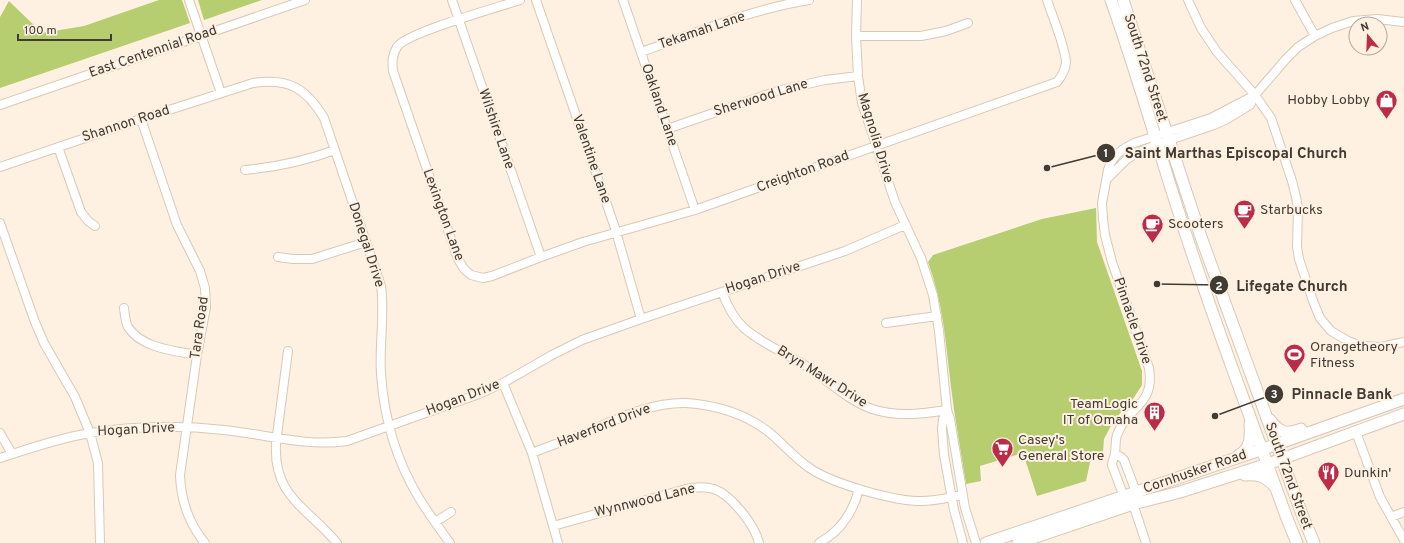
<svg xmlns="http://www.w3.org/2000/svg" width="1404" height="543" font-family="Overpass,sans-serif">
<style>
.green{fill:#b6cd70}
.lines{fill:none;stroke-linecap:round;stroke-linejoin:round}
.minor-casing{stroke:#d8c9b7;stroke-width:10}
.major-casing{stroke:#d8c9b7;stroke-width:13}
.minor{stroke:#fff;stroke-width:8}
.major{stroke:#fff;stroke-width:11}
.labels{text-anchor:middle;dominant-baseline:central;stroke-width:4;stroke-linejoin:round;paint-order:stroke}
.street-label{font-size:14px;fill:#413b33;stroke:#fef1e2}
.poi-label{font-size:14px;fill:#413b33;stroke:#fef1e2;text-anchor:start}
.leader{fill:none;stroke:#413b33;stroke-width:1.5}
.callout-dot{fill:#413b33;stroke:#fef1e2;stroke-width:1.5}
.mark-label{font-size:12px;text-anchor:middle;font-weight:bold;fill:#fff}
.callout-label{font-size:15px;text-anchor:middle;font-weight:bold;fill:#413b33;stroke:#fef1e2;stroke-width:4;stroke-linejoin:round;paint-order:stroke}
</style>
<rect width="100%" height="100%" fill="#fef1e2"/>
<path class="green" d="M159 0H182L190 23 0 88V17L9 1 42 33 84 26Z
M198 0H262L204 20Z
M1096 208 1097 242 1142 371V385L1133 399 1114 420 1104 439 1103 452 1091 458 1086 481 1037 496 1023 453 980 466 981 481 966 484C961 452 955 420 951 387 946 345 943 302 928 262L933 255 1042 219Z"/>
<g class="lines">
<defs>
<path id="minor" d="M189 0 221 93
M452 0 541 257
M520 0C499 7 405 33 397 47 392 55 392 62 393 71L458 259 464 269 471 275 483 278 492 276 541 257 583 242 695 210 1057 82C1062 76 1065 71 1066 63 1066 49 1052 15 1047 0
M536 0 615 228 641 319
M623 0 695 210
M857 0 856 36 858 76 862 103 895 202 921 258 933 295 939 331 947 410 950 419 965 508 976 543
M1188 0 1201 28 1217 52 1255 95 1271 118 1292 181 1296 197 1298 208 1297 247 1299 259 1313 301 1320 318 1331 331 1348 341 1356 344 1364 346 1381 347 1404 342
M1295 0 1315 36
M856 36H921L946 31 968 23
M641 52C696 33 751 9 809 0
M0 105 305 0
M141 119 177 225 200 271 205 288 206 307 197 355 180 475C181 500 189 524 205 543
M667 129 777 91 825 80 858 76
M58 147 81 212 88 221 95 226
M0 167 141 119 253 83C289 78 306 88 324 118L381 286C385 315 379 344 381 374 384 418 396 460 419 498 428 513 439 528 450 543
M245 170C277 167 305 161 335 150
M1107 179 1127 159 1135 154 1158 144 1214 125 1227 119 1250 105 1255 95 1286 59 1298 47 1315 36 1332 28 1353 21 1377 19 1404 22
M0 223 35 322 44 343 75 397 90 433 98 463 100 543
M278 257 293 259H312L366 242
M722 292C727 305 733 318 744 328 762 344 786 353 806 366 828 380 847 400 872 409 896 417 922 414 947 410
M124 308C125 314 125 321 128 327 141 348 175 351 197 355
M886 323 937 316
M288 351 276 443C273 497 307 507 337 543
M503 383 532 453 558 543
M947 410 943 419 942 429 944 455 954 510 963 543
M1356 432 1380 497 1404 540
M0 433 12 454
M532 453C549 446 568 440 585 433 618 419 650 402 686 403 716 405 746 414 770 433 784 445 796 459 811 469 834 484 891 500 917 501 933 502 947 498 962 495
M1115 454 1121 457 1124 460 1136 492V496
M0 458C28 449 56 439 85 434 130 426 178 425 224 430 265 434 305 447 347 441L479 394 503 383 552 355 582 340 641 319 845 251 905 225
M1391 517 1404 512
M435 522 451 512
M553 526 686 489C695 487 704 486 714 489 731 495 755 525 759 543
M819 543C841 531 853 513 859 489
M1146 543 1133 504 1127 501 1124 497 1112 465C1112 460 1115 457 1115 453 1116 447 1115 441 1117 435 1128 405 1155 407 1149 368L1112 262 1105 235 1103 219 1102 203 1108 170 1111 162 1117 154 1125 148 1134 143 1211 118 1255 95"/>
<path id="major" d="M1111 0C1136 70 1156 142 1179 213 1211 315 1250 415 1286 516L1297 543
M1123 0 1201 237 1303 517 1314 543
M1270 420C1280 433 1286 435 1301 429
M1238 456C1251 449 1251 437 1250 424
M1245 475C1259 474 1266 476 1275 487
M986 543 1263 449 1404 399
M1018 543 1133 504 1180 492 1268 464 1404 414"/>
</defs>
<use href="#minor" class="minor-casing"/>
<use href="#major" class="major-casing"/>
<use href="#minor" class="minor"/>
<use href="#major" class="major"/>
</g>
<defs>
<symbol id="shop-pin" viewBox="-11 -11 22 30"><path d="M0 17L-7.5 6A9.5 9.5 0 1 1 7.5 6Z" fill="#bc2b47" stroke="#fef1e2"/><path d="M-5-2.5h2.3a2.7 3.5 0 0 1 5.4 0H5L5.5 6h-11ZM-1.5-2.5h3a1.5 2.3 0 0 0-3 0Z" fill="#fff"/></symbol>
<symbol id="cafe-pin" viewBox="-11 -11 22 30"><path d="M0 17L-7.5 6A9.5 9.5 0 1 1 7.5 6Z" fill="#bc2b47" stroke="#fef1e2"/><path d="M-5.5-4.5H6V0H3Q3 3.5 0 3.5H-2.5Q-5.5 3.5-5.5 0ZM3-3.2v2h1.7v-2ZM-6 4.5H4V6H-6Z" fill="#fff"/></symbol>
<symbol id="stadium-pin" viewBox="-11 -11 22 30"><path d="M0 17L-7.5 6A9.5 9.5 0 1 1 7.5 6Z" fill="#bc2b47" stroke="#fef1e2"/><path d="M0-5a6.5 5 0 1 0 0 10a6.5 5 0 1 0 0-10ZM-3.5-1.8h7v3.6h-7Z" fill="#fff"/></symbol>
<symbol id="building-pin" viewBox="-11 -11 22 30"><path d="M0 17L-7.5 6A9.5 9.5 0 1 1 7.5 6Z" fill="#bc2b47" stroke="#fef1e2"/><path d="M-4-6H4V6H1V3H-1V6H-4ZM-2.5-4.3h1.7v1.8h-1.7ZM.8-4.3h1.7v1.8H.8ZM-2.5-1h1.7V.8h-1.7ZM.8-1h1.7V.8H.8Z" fill="#fff"/></symbol>
<symbol id="supermarket-pin" viewBox="-11 -11 22 30"><path d="M0 17L-7.5 6A9.5 9.5 0 1 1 7.5 6Z" fill="#bc2b47" stroke="#fef1e2"/><path d="M-6-5.5h2.5l.6 2H6L4.5 2H-2.5L-4.4-4H-6ZM-1.5 3.2a1.3 1.3 0 1 0 .1 0ZM3 3.2a1.3 1.3 0 1 0 .1 0Z" fill="#fff"/></symbol>
<symbol id="restaurant-pin" viewBox="-11 -11 22 30"><path d="M0 17L-7.5 6A9.5 9.5 0 1 1 7.5 6Z" fill="#bc2b47" stroke="#fef1e2"/><path d="M-5-6h1v4h1v-4h1v4h1v-4h1v5L-1.5 .5V6h-2V.5L-5-1ZM5-6V6H3V1.5H1.5Q1.5-4 5-6Z" fill="#fff"/></symbol>
</defs>
<g fill-rule="evenodd">
<use href="#shop-pin" x="1374" y="88" width="25" height="34"/>
<use href="#cafe-pin" x="1232" y="198" width="25" height="34"/>
<use href="#cafe-pin" x="1140" y="212" width="25" height="34"/>
<use href="#stadium-pin" x="1282" y="342" width="25" height="34"/>
<use href="#building-pin" x="1142" y="400" width="25" height="34"/>
<use href="#supermarket-pin" x="990" y="436" width="25" height="34"/>
<use href="#restaurant-pin" x="1316" y="460" width="25" height="34"/>
</g>
<g class="labels">
<g class="street-label">
<text transform="translate(702 31) rotate(-19)">Tekamah Lane</text>
<text transform="translate(153 52) rotate(-19)">East Centennial Road</text>
<text transform="translate(1145 68) rotate(72)">South 72nd Street</text>
<text transform="translate(761 98) rotate(-17)">Sherwood Lane</text>
<text transform="translate(659 105) rotate(71)">Oakland Lane</text>
<text transform="translate(126 124) rotate(-18)">Shannon Road</text>
<text transform="translate(496 129) rotate(71)">Wilshire Lane</text>
<text transform="translate(875 138) rotate(73)">Magnolia Drive</text>
<text transform="translate(591 159) rotate(71)">Valentine Lane</text>
<text transform="translate(803 172) rotate(-20)">Creighton Road</text>
<text transform="translate(443 215) rotate(70)">Lexington Lane</text>
<text transform="translate(366 245) rotate(72)">Donegal Drive</text>
<text transform="translate(763 278) rotate(-18)">Hogan Drive</text>
<text transform="translate(1132 321) rotate(71)">Pinnacle Drive</text>
<text transform="translate(200 328) rotate(-82)">Tara Road</text>
<text transform="translate(822 377) rotate(32)">Bryn Mawr Drive</text>
<text transform="translate(463 398) rotate(-21)">Hogan Drive</text>
<text transform="translate(604 426) rotate(-21)">Haverford Drive</text>
<text transform="translate(136 430) rotate(-3)">Hogan Drive</text>
<text transform="translate(1195 472) rotate(-19)">Cornhusker Road</text>
<text transform="translate(1288 476) rotate(70)">South 72nd Street</text>
<text transform="translate(645 501) rotate(-14)">Wynnwood Lane</text>
</g>
<g class="poi-label">
<text x="1370" y="100" text-anchor="end">Hobby Lobby</text>
<text x="1260" y="210">Starbucks</text>
<text x="1168" y="224">Scooters</text>
<text x="1310" y="347">Orangetheory<tspan x="1310" dy="16">Fitness</tspan></text>
<text x="1138" y="404" text-anchor="end">TeamLogic<tspan x="1138" dy="16">IT of Omaha</tspan></text>
<text x="1018" y="440">Casey's<tspan x="1018" dy="16">General Store</tspan></text>
<text x="1344" y="473">Dunkin'</text>
</g>
</g>
<path class="leader" d="M1047 168L1106 153M1157 284L1219 285M1215 416L1274 394"/>
<g class="callout-dot">
<circle cx="1047" cy="168" r="4"/>
<circle cx="1157" cy="284" r="4"/>
<circle cx="1215" cy="416" r="4"/>
<circle cx="1106" cy="153" r="10"/>
<circle cx="1219" cy="285" r="10"/>
<circle cx="1274" cy="394" r="10"/>
</g>
<g class="mark-label">
<text x="1106" y="157">1</text>
<text x="1219" y="290">2</text>
<text x="1274" y="398">3</text>
</g>
<g class="callout-label">
<text x="1236" y="158">Saint Marthas Episcopal Church</text>
<text x="1292" y="291">Lifegate Church</text>
<text x="1342" y="399">Pinnacle Bank</text>
</g>
<g transform="translate(1368 36) rotate(341)"><circle r="19" fill="#fef1e2" stroke="#b2a89c"/>
<path d="M0-3L7 15L0 10L-7 15Z" fill="#bc2b47"/>
<text y="-6" font-size="11" font-weight="bold" text-anchor="middle" fill="#413b33">N</text>
</g>
<path d="M18 34v6h93v-6" fill="none" stroke="#413b33" stroke-width="2"/>
<text x="24" y="34" font-size="12" fill="#413b33" stroke="#fef1e2" stroke-width="3" paint-order="stroke">100 m</text>
</svg>
